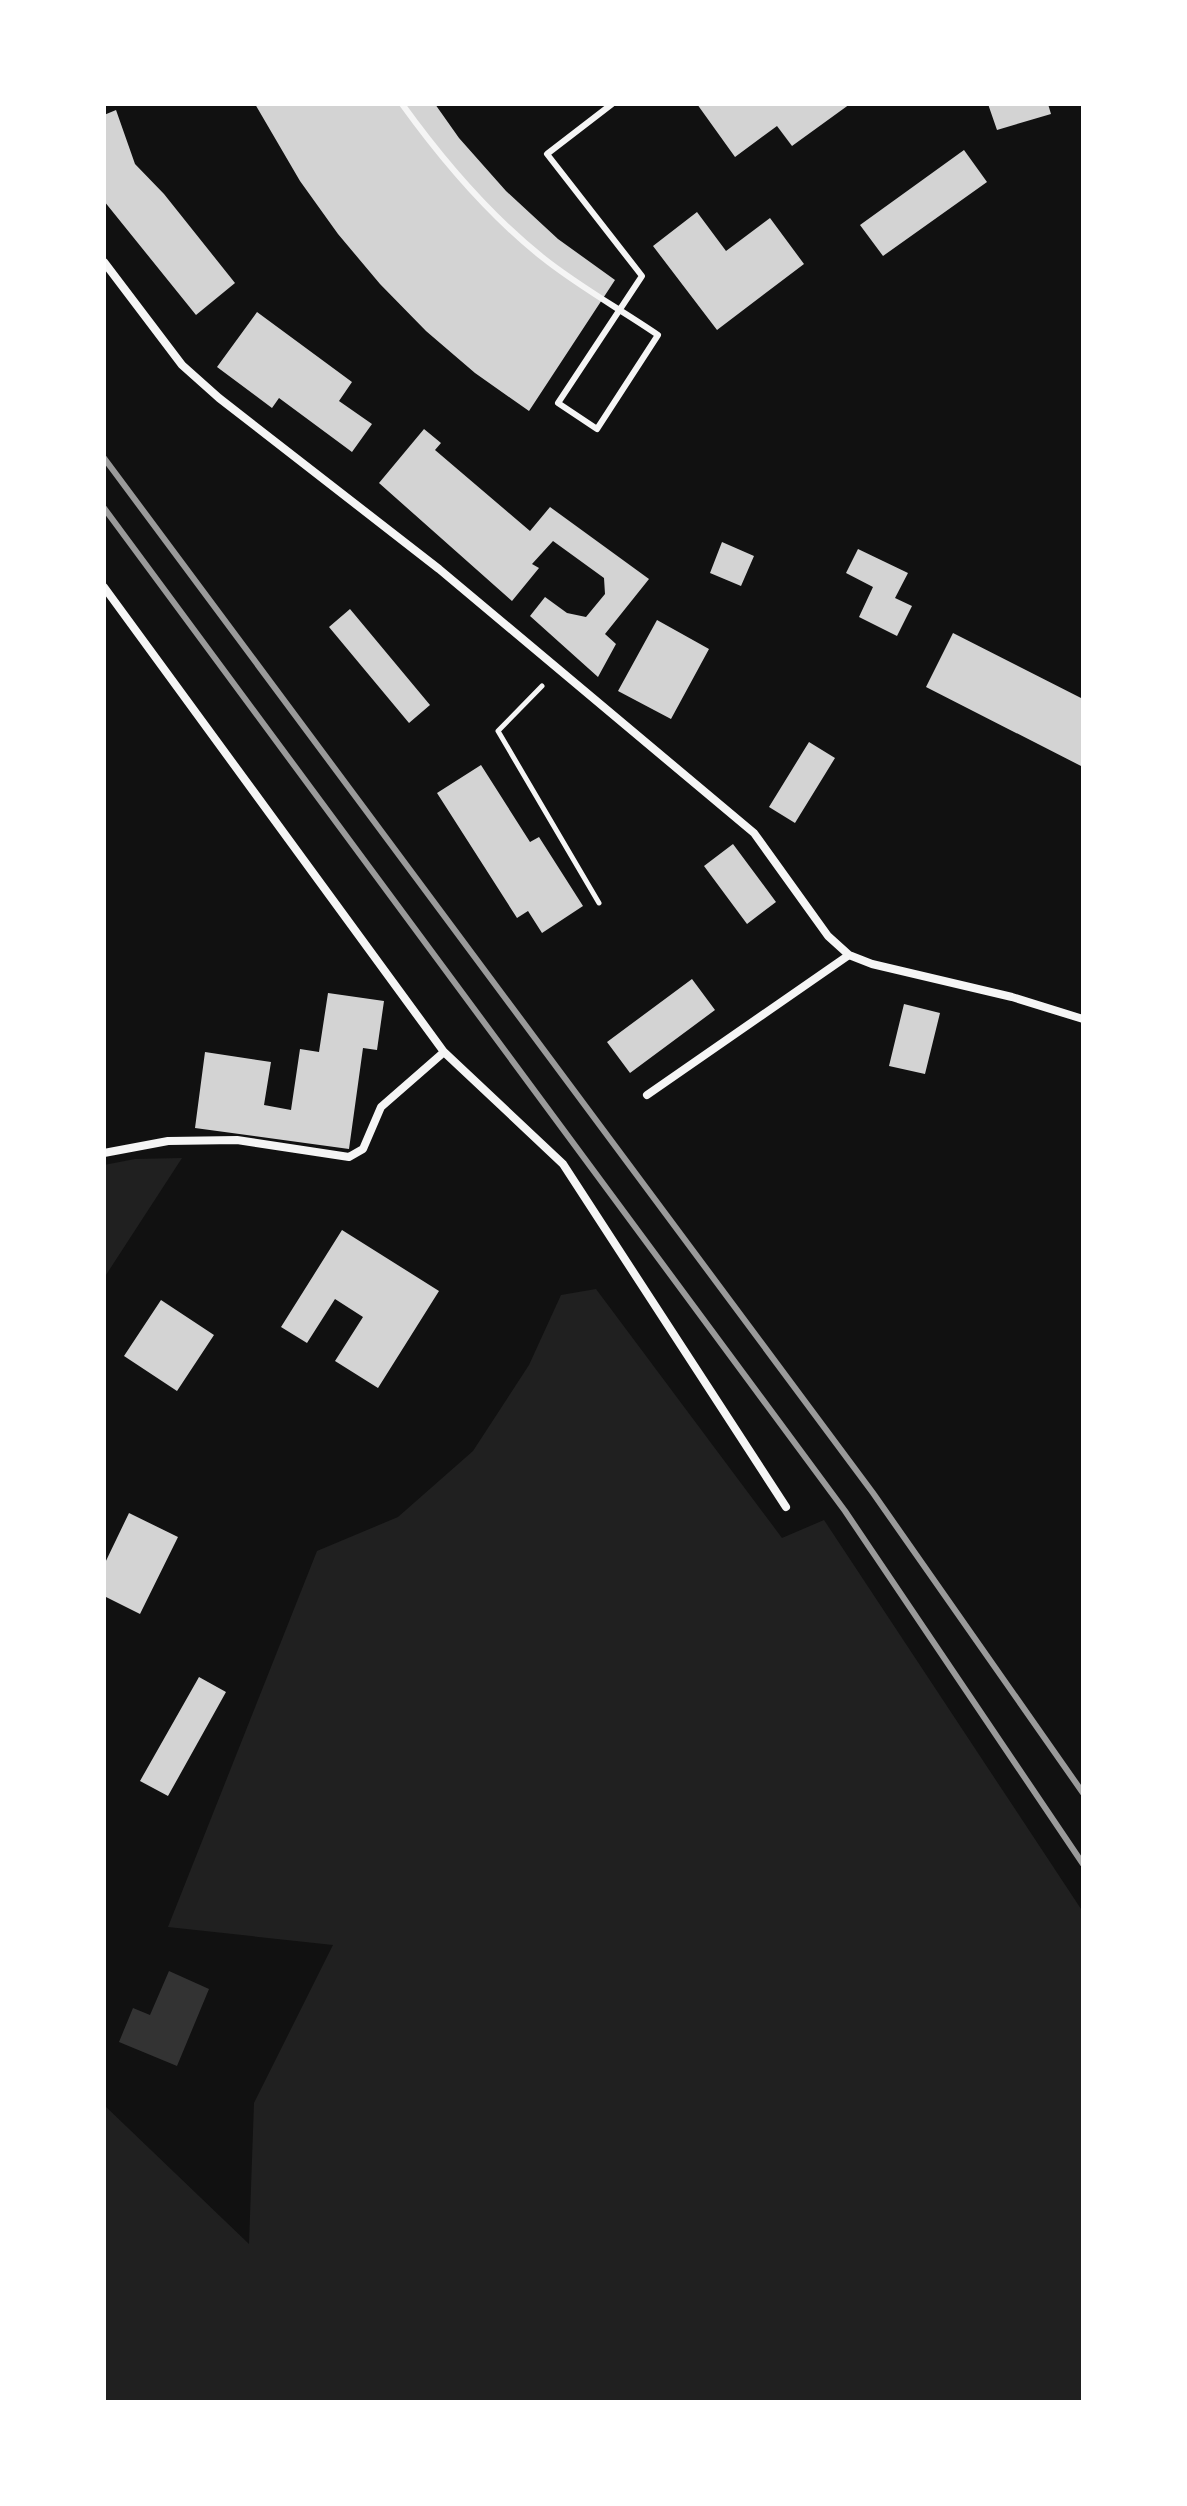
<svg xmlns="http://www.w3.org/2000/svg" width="1187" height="2506" font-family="Spectral,serif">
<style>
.green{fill:#202020}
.water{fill:#333}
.building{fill:#d3d3d3}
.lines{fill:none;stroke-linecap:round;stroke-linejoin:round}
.path{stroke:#f5f5f5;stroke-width:5}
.service{stroke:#f5f5f5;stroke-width:6}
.minor{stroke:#f5f5f5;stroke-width:8}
.rail{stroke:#9a9a9a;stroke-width:6}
</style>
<rect width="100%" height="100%" fill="#111"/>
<path class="green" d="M182 1158 104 1278V1165L135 1159Z
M596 1289 782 1538 824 1520 1083 1912V2402H104V2105L249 2244 254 2103 333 1945 168 1927 317 1551 398 1517 473 1451 529 1365 561 1295Z"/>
<path class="water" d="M169 1971 209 1989 177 2066 119 2042 133 2008 150 2015Z"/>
<path class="building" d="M255 104H435L459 138 506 191 558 239 615 280 529 411 475 373 426 331 380 284 338 234 300 181Z
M697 104H850L792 146 777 126 735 157Z
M988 104H1048L1051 114 997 130Z
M116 110 135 164 164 194 235 283 196 315 104 201V115Z
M964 150 987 182 883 256 860 225Z
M697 212 726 251 770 218 804 264 717 330 653 246Z
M257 312 352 382 339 401 372 424 352 452 279 398 272 408 217 367Z
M424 429 441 443 435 450 530 531 550 507 649 579 605 634 616 644 598 677 530 616 545 597 567 613 586 617 605 594 604 578 553 541 532 564 539 568 512 601 379 483Z
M722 542 754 556 741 586 710 573Z
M858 549 908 573 895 598 912 606 897 636 859 617 873 587 846 573Z
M350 609 430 705 409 723 329 627Z
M657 620 709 649 671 719 618 691Z
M953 633 1083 699V767L926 687Z
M809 742 835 758 795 823 769 807Z
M481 765 530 842 539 837 583 906 542 933 528 911 517 918 437 793Z
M733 844 776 902 747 924 704 866Z
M692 979 715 1010 630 1073 607 1042Z
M328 993 384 1001 377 1050 363 1048 349 1149 195 1128 205 1052 271 1062 264 1105 291 1110 300 1049 319 1052Z
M904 1004 940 1013 925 1074 889 1066Z
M342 1230 439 1291 378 1388 335 1361 363 1317 335 1299 307 1343 281 1327Z
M161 1300 214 1335 177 1391 124 1356Z
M129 1513 178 1537 140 1614 104 1596V1565Z
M199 1677 226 1692 168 1796 140 1781Z"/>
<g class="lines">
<path class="path" d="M542 686 498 731 599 903"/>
<path class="service" d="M402 104C443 161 487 213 542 257 578 286 620 309 658 335L597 429 558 403 642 276 547 154 612 104"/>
<path class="minor" d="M104 262 182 365 219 398 439 569 754 833 828 936 849 955 872 964 1012 997 1083 1019
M104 587 444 1052 563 1164 786 1507
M647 1095 849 955
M104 1153 168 1141 237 1140 349 1157 363 1149 381 1107 444 1052"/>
<path class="rail" d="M104 458 873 1493 1083 1793
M104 508 845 1511 1083 1864"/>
</g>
<rect width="1187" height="2506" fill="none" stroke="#ffffff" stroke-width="212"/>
</svg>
